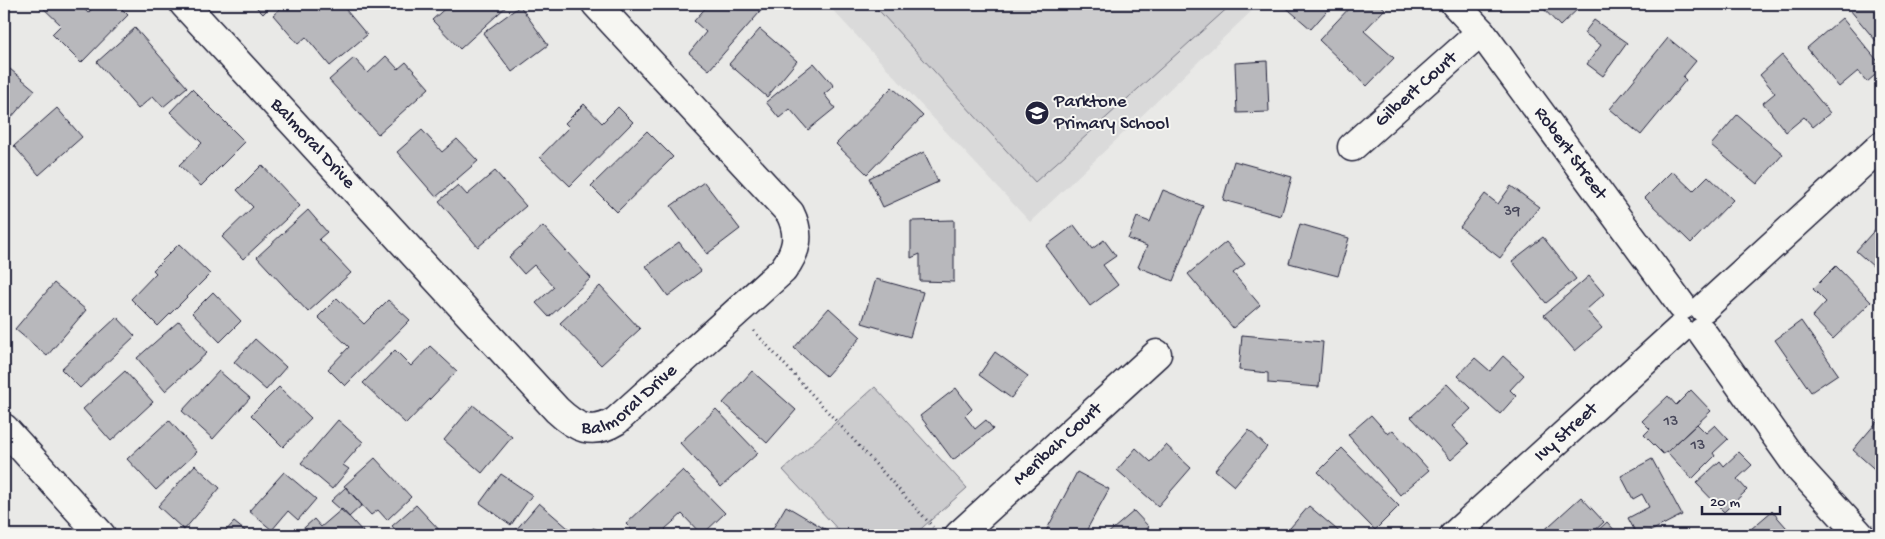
<svg xmlns="http://www.w3.org/2000/svg" width="1885" height="539" font-family="'Gochi Hand',sans-serif">
<style>
.built{fill:#dadada}
.green{fill:#ccccce;stroke:#777784}
.building{fill:#b8b8bc;stroke:#22223b}
.lines{fill:none;stroke-linecap:round;stroke-linejoin:round}
.street-casing{stroke:#22223b;stroke-width:31}
.highway-casing{stroke:#22223b;stroke-width:31}
.path{stroke:#22223b;stroke-width:3;stroke-dasharray:1 4;stroke-linecap:butt}
.street{stroke:#f6f6f2;stroke-width:28}
.highway{stroke:#f6f6f2;stroke-width:28}
.labels{text-anchor:middle;dominant-baseline:central;stroke-width:4;stroke-linejoin:round;paint-order:stroke}
.number-label{font-size:16px;fill:#48485b}
.street-label{font-size:19px;fill:#22223b;stroke:#f6f6f2}
.poi-label{font-size:19px;fill:#22223b;stroke:#f6f6f2;text-anchor:start}
</style>
<rect width="100%" height="100%" fill="#e9e9e7"/>
<filter id="ink" filterUnits="userSpaceOnUse"><feTurbulence type="fractalNoise" baseFrequency=".02" numOctaves="2"/><feDisplacementMap in="SourceGraphic" scale="10" xChannelSelector="R" yChannelSelector="G"/><feConvolveMatrix kernelMatrix="1 2 1 2 8 2 1 2 1" color-interpolation-filters="sRGB"/></filter>
<g filter="url(#ink)">
<path class="built" d="M827 4H1259L1030 222Z"/>
<path class="green" d="M873 4H1232L1035 182Z
M875 387 967 488 914 535H843L783 470Z"/>
<path class="building" d="M79 4 88 13 97 4H117L128 15 81 63 52 34 61 25 40 5Z
M253 4H273L263 14Z
M286 4H298L301 8 306 4H341L367 35 330 66 306 37 298 44 273 15Z
M450 4H509L460 49 432 20Z
M709 4H767L709 70 689 53 706 32 694 21Z
M1282 4H1333L1311 29Z
M1353 4H1379L1385 9 1364 31 1394 58 1367 86 1319 40Z
M1539 4H1583L1560 26Z
M1845 4H1881V47Z
M520 6 548 45 512 72 483 33Z
M1842 18 1881 65V70L1867 82 1858 71 1839 87 1807 48Z
M1594 20 1627 43 1603 76 1587 64 1601 45 1584 33Z
M135 28 187 87 163 107 153 96 138 109 97 62Z
M760 29 797 61 767 97 729 64Z
M1668 38 1696 61 1683 77 1686 80 1641 135 1610 109Z
M1782 55 1830 113 1813 127 1804 117 1786 132 1763 103 1775 93 1760 75Z
M386 56 398 69 406 62 429 88 378 134 329 80 354 58 368 73Z
M1267 61 1269 112 1237 113 1235 63Z
M814 63 834 86 824 94 835 108 808 130 790 109 779 118 766 102Z
M10 69 35 90 4 126V76Z
M892 87 923 116 867 174 836 144Z
M192 89 245 142 201 186 179 165 202 143 170 112Z
M584 104 602 123 618 107 633 122 570 186 540 157 569 127 565 123Z
M57 108 82 137 39 175 14 146Z
M1737 115 1783 154 1757 184 1711 145Z
M422 130 442 152 457 139 478 161 436 197 397 152Z
M647 131 673 157 617 212 591 186Z
M924 152 938 182 883 207 869 178Z
M1234 161 1292 177 1281 216 1223 200Z
M262 165 300 206 243 259 222 237 253 207 237 190Z
M495 171 526 206 478 247 439 201 458 185 467 195Z
M1672 171 1693 191 1708 176 1733 200 1691 243 1645 198Z
M704 182 740 229 707 254 671 206Z
M1511 186 1539 207 1500 258 1460 227 1485 194 1498 204Z
M1163 190 1203 206 1173 281 1138 267 1147 246 1128 239 1137 217 1150 222Z
M4 203 10 209 4 215Z
M308 210 327 232 319 239 351 273 308 312 257 257Z
M954 220V282L920 281V254L911 258V221Z
M1300 224 1349 238 1338 276 1289 263Z
M1074 225 1092 249 1104 240 1116 256 1103 265 1118 285 1090 306 1046 246Z
M1879 225 1881 227V263L1879 261 1874 267 1856 251Z
M543 226 591 278 549 317 536 303 554 287 534 265 524 274 509 257Z
M1543 237 1576 279 1546 303 1512 261Z
M679 242 701 271 668 296 646 266Z
M1226 242 1245 264 1233 273 1260 305 1233 328 1188 274Z
M179 244 210 274 158 326 131 299 156 273 153 270Z
M1836 266 1871 302 1833 339 1812 317 1826 302 1813 289Z
M1589 276 1604 294 1586 310 1602 328 1575 351 1544 315Z
M876 279 923 292 910 337 862 323Z
M54 283 86 310 47 356 15 329Z
M1881 284V294L1876 290Z
M600 286 640 329 601 365 560 323Z
M213 292 241 321 220 342 192 313Z
M337 298 364 324 388 300 410 320 345 386 328 369 349 347 318 317Z
M829 308 861 337 826 376 794 348Z
M117 317 135 336 80 388 61 369Z
M179 321 207 353 165 391 137 358Z
M1801 321 1838 374 1811 392 1775 340Z
M1242 335 1323 342 1319 387 1268 383V373L1239 370Z
M255 339 286 367 266 390 234 362Z
M430 346 457 371 406 424 363 383 395 350 411 366Z
M995 352 1028 376 1011 398 979 375Z
M1503 356 1524 375 1510 390 1516 396 1500 414 1458 376 1475 358 1490 371Z
M125 371 153 402 111 441 83 409Z
M219 371 250 398 213 439 182 411Z
M752 371 796 410 767 443 723 403Z
M1447 384 1471 409 1452 426 1469 444 1451 460 1411 417Z
M279 387 311 418 283 447 251 415Z
M956 388 972 409 965 416 975 429 986 420 993 429 953 460 920 416Z
M1691 390 1711 411 1667 452 1663 454 1644 435 1650 429 1642 421 1668 396 1676 405Z
M473 405 512 437 482 473 444 440Z
M716 409 758 453 721 487 680 443Z
M1371 415 1388 434 1393 430 1429 470 1400 495 1348 435Z
M1881 417V475L1853 450Z
M169 420 197 452 156 490 127 459Z
M338 420 363 442 343 465 349 469 332 489 301 463Z
M1697 424 1706 433 1715 425 1728 439 1713 453 1715 456 1692 479 1667 452Z
M1249 430 1267 447 1234 486 1215 470Z
M1166 445 1191 468 1158 506 1117 470 1136 448 1151 462Z
M1342 448 1399 506 1375 530 1318 472Z
M1739 452 1752 465 1737 479 1747 490 1724 512 1696 483 1720 461 1724 466Z
M375 458 411 497 387 520 378 510 371 515 344 486Z
M1652 459 1682 515 1643 535H1637L1628 518 1649 507 1642 494 1633 499 1621 476Z
M195 465 220 488 184 530 158 506Z
M683 470 725 513 702 535 682 514 665 529 671 535H637L626 524Z
M284 472 316 499 298 520 288 511 272 530 249 511Z
M1077 472 1109 489 1084 535H1044Z
M501 474 532 495 511 525 480 503Z
M346 487 362 505 349 517 331 501Z
M1581 497 1604 522 1590 535H1539Z
M539 503 568 528 562 535H519L515 531Z
M416 505 444 535H400L392 526Z
M786 506 835 535H769Z
M1309 506 1343 535H1284Z
M342 509 364 533 361 535H296L314 519 321 527Z
M1134 511 1149 527 1140 535H1106Z
M1772 511 1793 535H1744Z
M234 522 250 535H222Z
M1607 522 1619 535H1593Z
M593 528 612 535H590Z"/>
<g class="lines">
<defs>
<g id="street">
<path id="s1" d="M184 4 557 410C576 428 592 436 616 421L783 270C797 251 801 235 790 213L596 4"/>
<path id="s2" d="M1455 4 1481 32 1682 306"/>
<path id="s3" d="M1352 147 1481 32"/>
<path d="M1704 308 1881 146"/>
<path d="M1702 332 1798 467 1860 535"/>
<path id="s4" d="M959 535 1157 354"/>
<path id="s5" d="M1454 535 1679 330"/>
</g>
<path id="highway" d="M4 428 101 535"/>
</defs>
<use href="#street" class="street-casing"/>
<use href="#highway" class="highway-casing"/>
<path class="path" d="M754 331 933 527"/>
<use href="#street" class="street"/>
<use href="#highway" class="highway"/>
</g>
</g>
<defs>
<symbol id="school-disc" viewBox="-11 -11 22 22"><circle r="9.5" fill="#22223b" stroke="#f6f6f2"/><path d="M0-5L7-2L0 1L-7-2ZM-4 1L0 2.5L4 1V4Q0 6-4 4Z" fill="#fff"/></symbol>
</defs>
<g fill-rule="evenodd">
<use href="#school-disc" x="1023" y="99" width="28" height="28"/>
</g>
<g class="labels">
<g class="number-label">
<text x="1512" y="212">39</text>
<text x="1671" y="422">13</text>
<text x="1698" y="446">13</text>
</g>
<g class="street-label">
<text stroke="none"><textPath href="#s3" startOffset="86">Gilbert Court</textPath></text>
<text stroke="none"><textPath href="#s1" startOffset="190">Balmoral Drive</textPath></text>
<text stroke="none"><textPath href="#s2" startOffset="189">Robert Street</textPath></text>
<text stroke="none"><textPath href="#s1" startOffset="639">Balmoral Drive</textPath></text>
<text stroke="none"><textPath href="#s5" startOffset="152">Ivy Street</textPath></text>
<text stroke="none"><textPath href="#s4" startOffset="134">Meribah Court</textPath></text>
</g>
<g class="poi-label">
<text x="1054" y="102">Parktone<tspan x="1054" dy="22">Primary School</tspan></text>
</g>
</g>
<rect width="1885" height="539" fill="none" stroke="#f6f6f2" stroke-width="20"/>
<rect x="10" y="10" width="1865" height="519" fill="none" stroke="#22223b" stroke-width="2" filter="url(#ink)"/>
<path d="M1702 506v8h78v-8" fill="none" stroke="#22223b" stroke-width="2.5"/>
<text x="1710" y="506" font-size="15" fill="#22223b" stroke="#f6f6f2" stroke-width="4" paint-order="stroke">20 m</text>
</svg>
